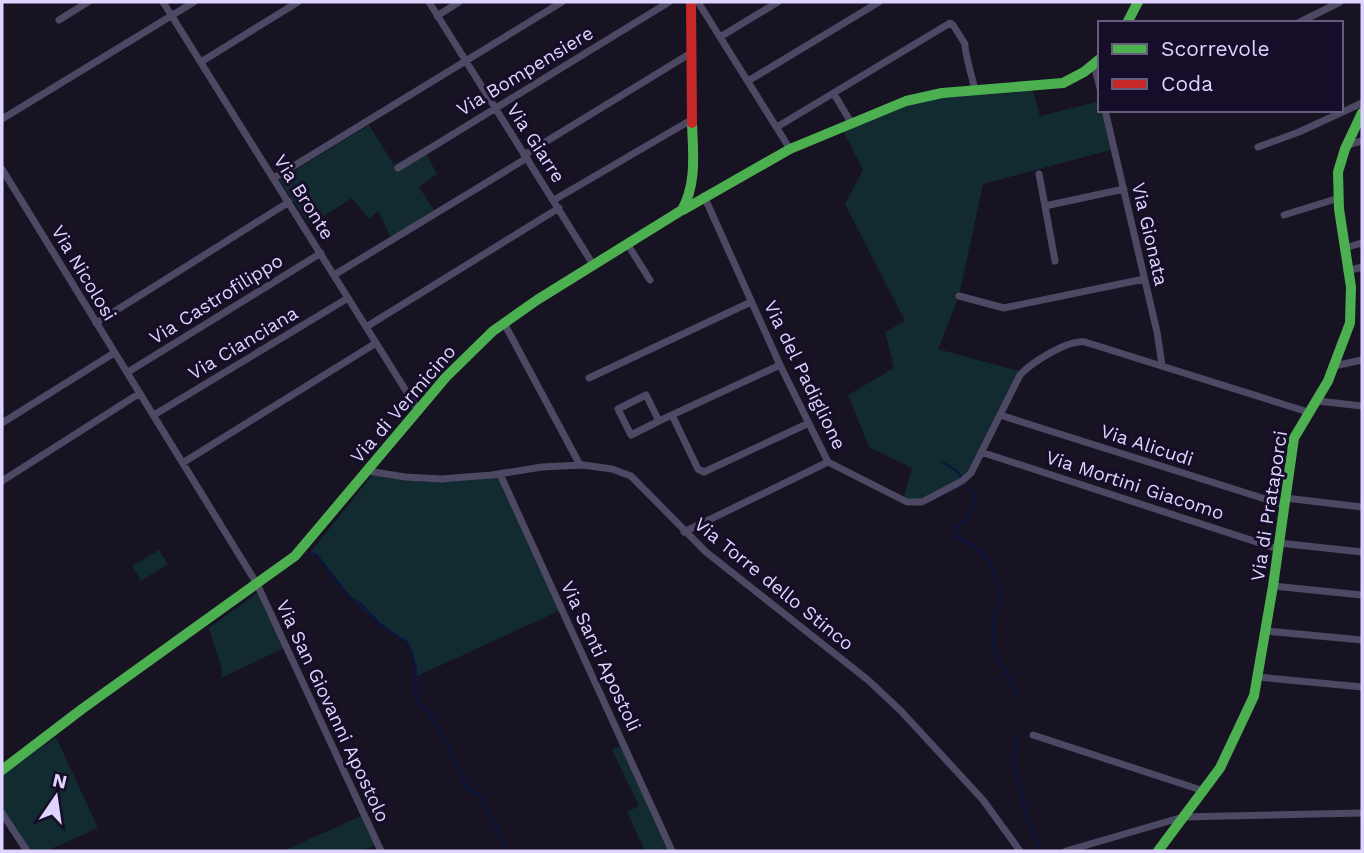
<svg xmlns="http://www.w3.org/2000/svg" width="1364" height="853" font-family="'Work Sans',sans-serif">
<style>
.green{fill:#112b30}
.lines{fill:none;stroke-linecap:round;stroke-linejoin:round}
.stream{stroke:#081545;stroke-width:2}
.street{stroke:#4d4863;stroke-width:7}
.fast{stroke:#4caf50;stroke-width:10}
.jam{stroke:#c62828;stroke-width:10}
.labels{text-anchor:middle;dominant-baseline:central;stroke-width:6;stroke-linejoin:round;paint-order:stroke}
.street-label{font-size:19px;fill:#dfd4ff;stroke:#160d28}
</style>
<rect width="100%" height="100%" fill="#181322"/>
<path class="green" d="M1032 87 1040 116 1100 101V110H1105L1114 149 983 184 959 296 938 349 1023 372 971 473 920 503 903 500 912 468 869 447 848 395 894 368 885 332 905 321 845 204 863 170 842 128 913 99Z
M369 125 394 165 423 148 437 174 419 187 434 210 391 237 378 211 369 219 352 198 310 225 279 180Z
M372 475C415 484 457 484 500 476L561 610 417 676C415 666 415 652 408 644 401 635 389 632 381 625 356 604 337 581 317 555L310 553Z
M159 550 168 564 141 581 132 566Z
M257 593 284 648 221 678 222 670 209 628Z
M56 737 98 828 46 851H30L2 809V775Z
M622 745 670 851H645L627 812 639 806 612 750Z
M361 816 375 845 361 851H283Z"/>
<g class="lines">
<path class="stream" d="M942 462 957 471 961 477
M965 483 974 496C973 510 968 518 957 527V537C985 550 1004 573 998 606 995 618 991 631 993 644 996 666 1014 677 1018 698
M310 553 317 555 350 598 361 604 380 624 408 643 416 667V700L425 707 440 729 468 789 479 795 509 851
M1017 734 1013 760 1028 821 1041 851"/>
<path class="street" d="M163 2 418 410
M429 2 594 266
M698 2 790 149
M437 16 459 2
M59 20 88 2
M1298 23 1340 2
M720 37 778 2
M201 62 298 2
M1094 65 1100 88
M748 81 879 2
M834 94 852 124
M1105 110 1157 332 1162 365
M2 119 194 2
M777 127 950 23 953 25 965 44C964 51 973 80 975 90
M1347 145 1362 141
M1258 147 1299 132 1362 103
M524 155 691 53
M398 168 669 2
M2 169 257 584 381 851
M1039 174 1045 206
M274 178 562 2
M704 196 780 365 828 462 907 502H922L962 481 971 473 1020 375C1031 363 1068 339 1085 342L1308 412
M554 200 691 120
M1284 215 1339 198
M628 245 650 280
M1344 248 1362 243
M1055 261 1045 206 1124 189
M1347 271 1362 267
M334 275 527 158
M959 296 1004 308 1144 279
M96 323 289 202
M504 323 580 465
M366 327 559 208
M1334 366 1362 360
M128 372 321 253
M589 378 751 302
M646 395 659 421 631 435 618 409Z
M1318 401 1362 406
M154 415 348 298
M672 415 698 469 704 472 809 423
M1000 415 1284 505
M659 421 780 365
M2 423 114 353
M981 452 1278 549
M184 462 376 343
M368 471 405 477 441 479 492 475 542 467 583 465 612 469 631 476 706 552 868 680 901 711 983 800 1020 851
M500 474 672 851
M2 481 140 393
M1285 498 1362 507
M684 532 828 462
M1279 543 1362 552
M1273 586 1362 595
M1266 631 1362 640
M1258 677 1362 687
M1033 735 1204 791
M2 813 27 851
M1066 851 1183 817 1362 813"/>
<path class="fast" d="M1127 23 1138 2
M683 210 790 149 906 101 942 93 1063 83 1084 72 1100 59
M2 770 82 709 295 556 446 377 493 331 537 300 682 210C697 183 693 153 692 123
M1158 851 1220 768 1254 696 1273 586 1294 438 1328 381 1350 323 1351 287 1339 209 1338 172 1345 149 1362 113"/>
<path class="jam" d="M691 2 692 123"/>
</g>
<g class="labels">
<g class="street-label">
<text transform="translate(525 71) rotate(-31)">Via Bompensiere</text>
<text transform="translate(536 143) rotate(57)">Via Giarre</text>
<text transform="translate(304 197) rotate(58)">Via Bronte</text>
<text transform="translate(1150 234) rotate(77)">Via Gionata</text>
<text transform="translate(84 273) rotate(59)">Via Nicolosi</text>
<text transform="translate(216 299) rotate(-32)">Via Castrofilippo</text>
<text transform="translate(243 343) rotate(-31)">Via Cianciana</text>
<text transform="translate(805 375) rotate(64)">Via del Padiglione</text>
<text transform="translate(403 404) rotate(-49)">Via di Vermicino</text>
<text transform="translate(1147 445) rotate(18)">Via Alicudi</text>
<text transform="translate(1135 485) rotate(18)">Via Mortini Giacomo</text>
<text transform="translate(1269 506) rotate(-81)">Via di Prataporci</text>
<text transform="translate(774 584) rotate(39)">Via Torre dello Stinco</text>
<text transform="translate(601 656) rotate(65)">Via Santi Apostoli</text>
<text transform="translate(333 711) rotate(65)">Via San Giovanni Apostolo</text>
</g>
</g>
<rect width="1364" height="853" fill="none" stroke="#dfd4ff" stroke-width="7"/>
<rect x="1098" y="21" width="245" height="91" fill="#160d28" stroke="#665d7e" stroke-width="2"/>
<rect x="1112" y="44" width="35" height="10" fill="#4caf50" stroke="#665d7e" stroke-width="2"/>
<text x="1161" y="56" font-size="21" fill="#dfd4ff">Scorrevole</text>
<rect x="1112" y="79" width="35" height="10" fill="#c62828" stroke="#665d7e" stroke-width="2"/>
<text x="1161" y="91" font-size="21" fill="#dfd4ff">Coda</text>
<g transform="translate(56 797) rotate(13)" stroke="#160d28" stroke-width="5" paint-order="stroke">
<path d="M0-5L12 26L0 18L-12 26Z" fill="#dfd4ff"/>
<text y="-10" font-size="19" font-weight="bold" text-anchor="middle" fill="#dfd4ff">N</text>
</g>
</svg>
